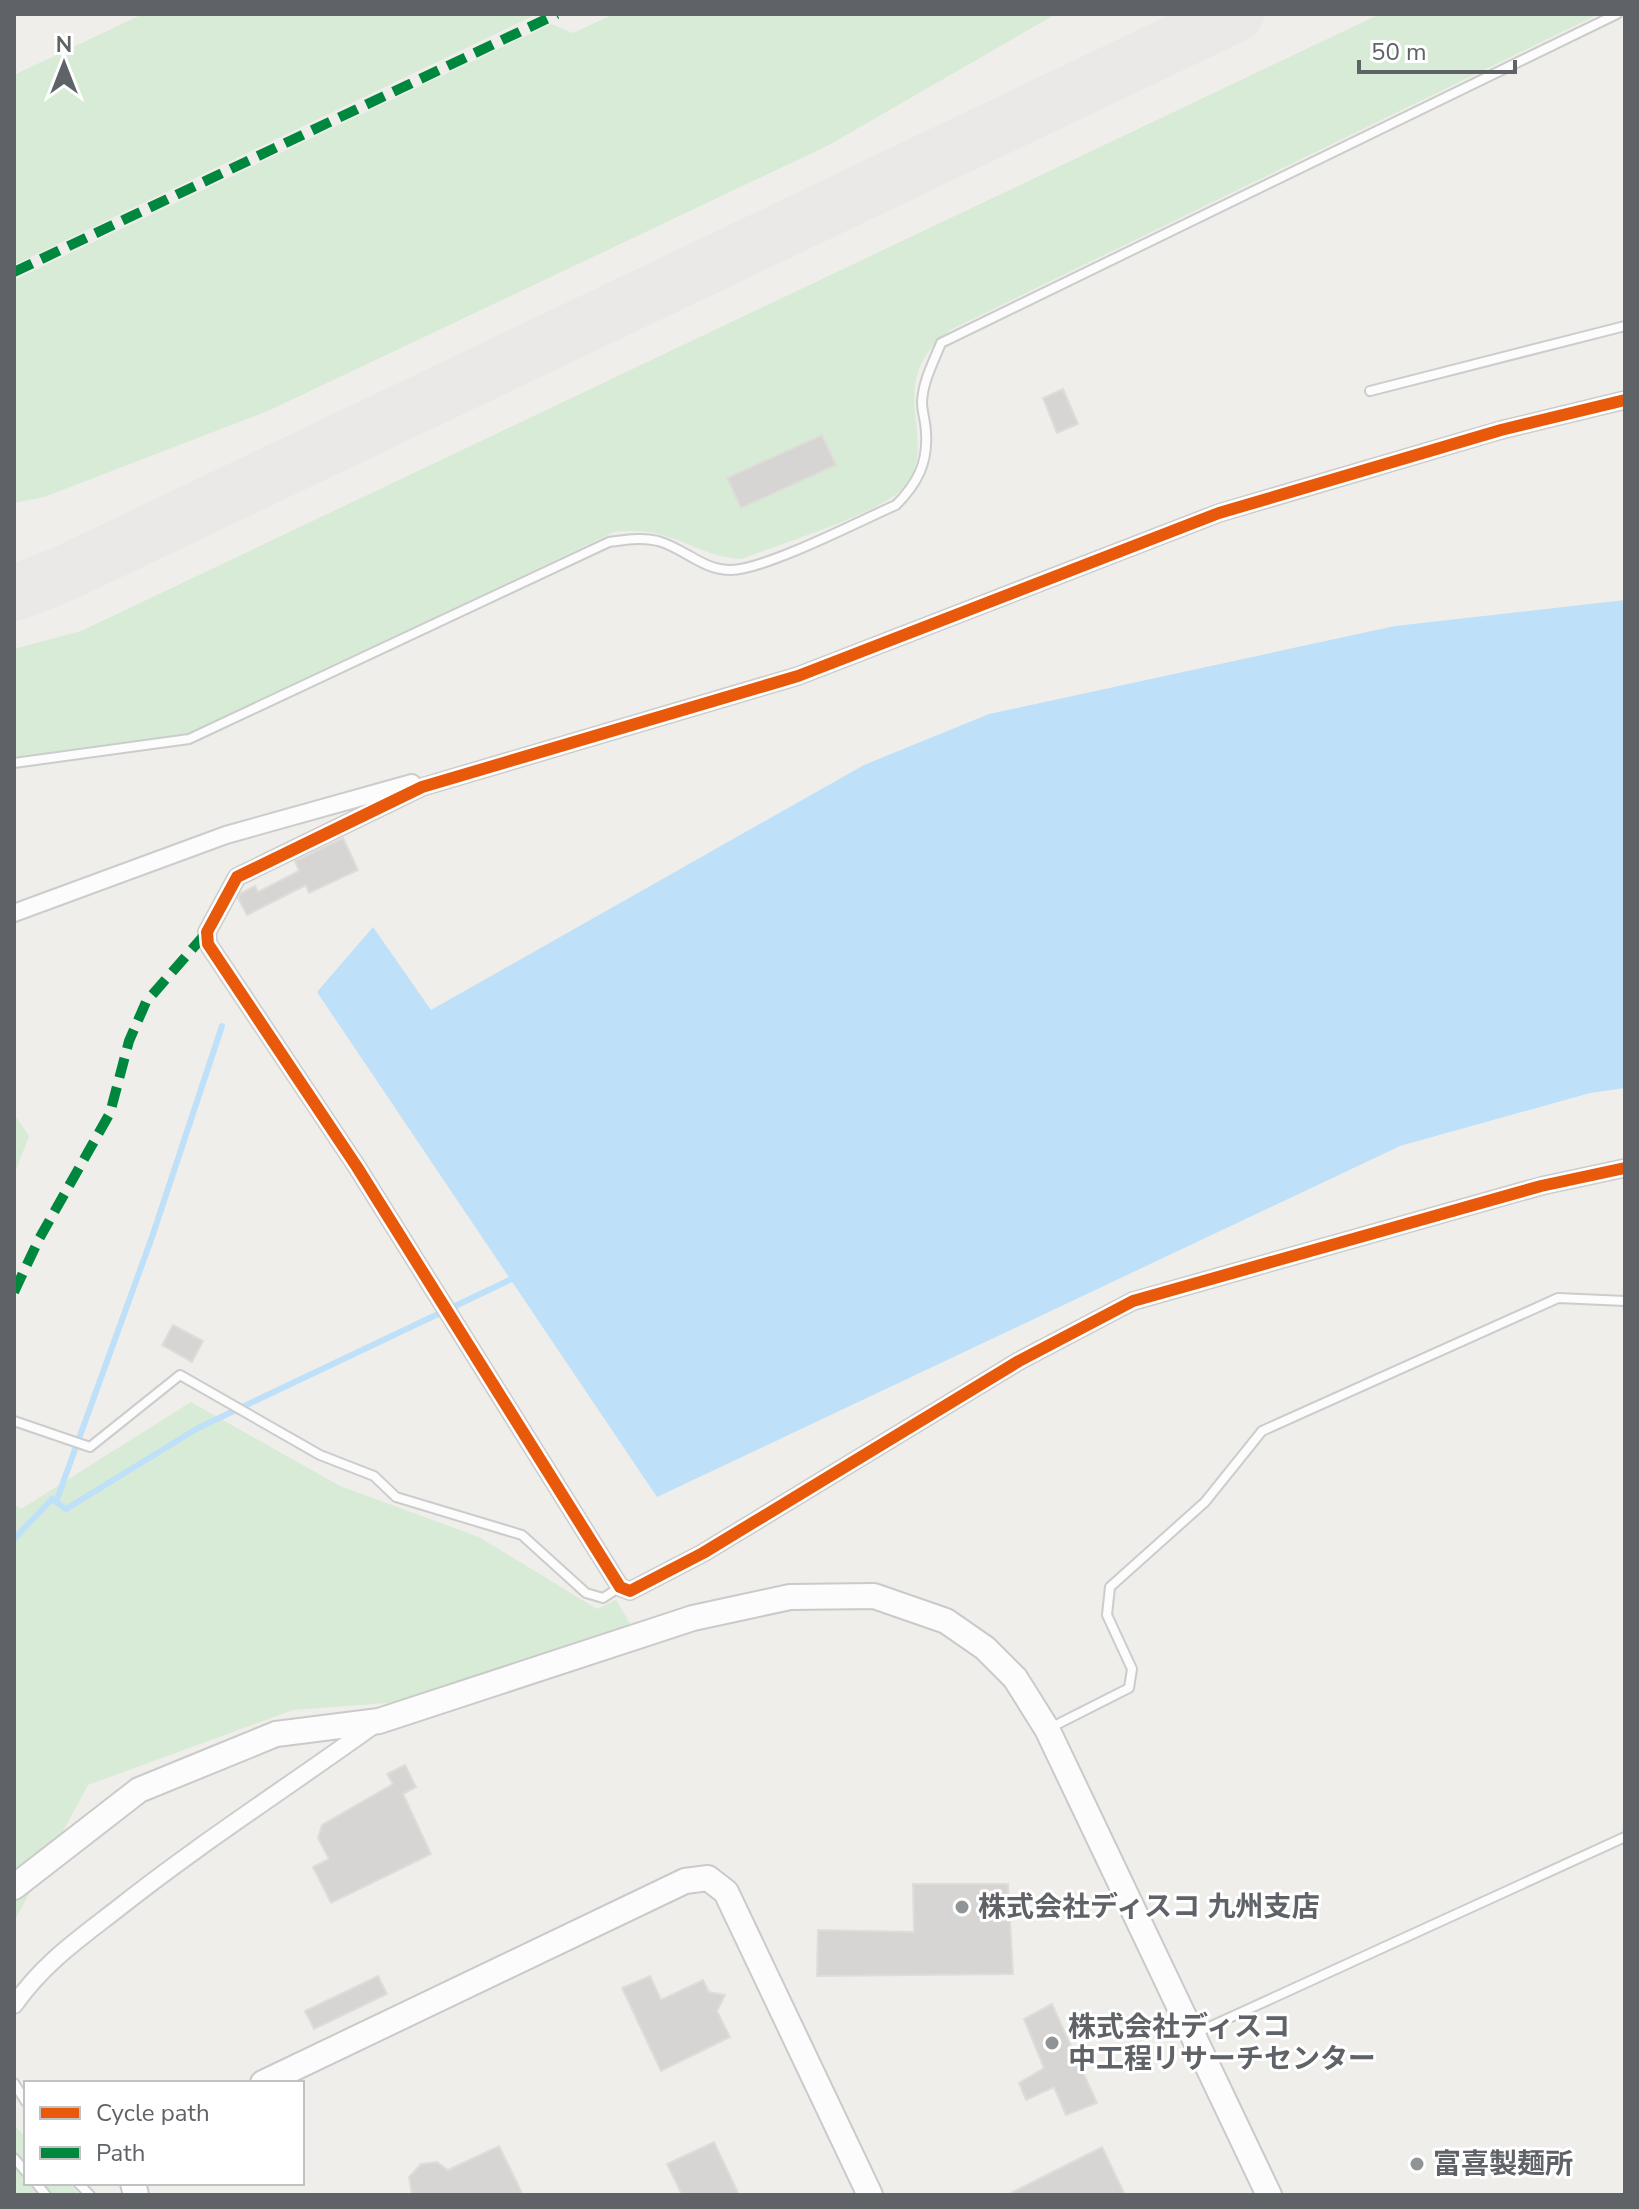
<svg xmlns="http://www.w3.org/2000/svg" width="1639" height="2209" font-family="'Nunito Sans','Noto Sans JP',sans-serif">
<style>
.green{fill:#d8ebd6}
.water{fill:#bfe0f9}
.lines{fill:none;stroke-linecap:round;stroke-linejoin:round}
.stream{stroke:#bfe0f9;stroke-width:6}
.taxiway{stroke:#eae9e7;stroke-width:56}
.building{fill:#d6d5d3;stroke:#deddd9;stroke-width:2}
.lane-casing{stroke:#cbcccc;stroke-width:12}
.street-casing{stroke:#cbcccc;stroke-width:20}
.secondary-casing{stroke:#cacacb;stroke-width:28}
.lane{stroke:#fdfcfc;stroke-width:8}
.street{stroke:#fdfcfc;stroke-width:16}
.secondary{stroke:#fdfcfc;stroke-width:24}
.quiet{stroke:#00873e;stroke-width:10;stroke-dasharray:20 10;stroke-linecap:butt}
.cycleway-casing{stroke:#fff;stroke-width:17}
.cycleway{stroke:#e8590c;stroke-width:12}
.poi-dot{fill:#919496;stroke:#fff;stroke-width:3}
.labels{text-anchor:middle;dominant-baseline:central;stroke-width:6;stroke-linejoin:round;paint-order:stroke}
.poi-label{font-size:28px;font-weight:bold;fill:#5f6368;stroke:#fff;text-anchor:start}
</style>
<rect width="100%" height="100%" fill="#efeeea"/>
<path class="green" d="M143 14H537L14 265V75Z
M614 14H1056L827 146 270 410 44 497 14 503V280L551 24 573 33Z
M1380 14H1599L950 330C877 387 947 444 900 491 878 513 776 546 741 559 691 555 673 525 614 532L192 733 14 757V649L81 631Z
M14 1114 29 1136 14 1175Z
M191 1402 340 1486 479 1537 597 1609 616 1600 635 1632 401 1702 293 1710 88 1785 14 1922V1504L21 1509Z
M14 2125 26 2137V2183H69L80 2195H14Z"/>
<path class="water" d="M1625 600V1088L1590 1093 1400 1146 657 1497 317 992 373 927 431 1010 864 765 989 714 1395 626Z"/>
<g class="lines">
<path class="stream" d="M52 1499 66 1509 198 1428 516 1277
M14 1539 52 1499 56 1502 152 1237 222 1026"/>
<path class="taxiway" d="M14 593 61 575 1236 14"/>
</g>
<path class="building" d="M1063 389 1078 424 1057 433 1043 398Z
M822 435 836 465 741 508 727 478Z
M343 838 358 870 309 893 306 885 247 915 238 898 241 893 255 886 258 892 299 871 295 861Z
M173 1325 203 1341 192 1362 162 1345Z
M405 1765 416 1787 403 1794 431 1854 331 1903 313 1867 329 1859 318 1838 322 1825 393 1784 387 1774Z
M913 1884H1008L1013 1974 817 1976 818 1930 914 1932Z
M378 1976 387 1994 314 2029 305 2011Z
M650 1976 661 2000 703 1980 709 1992 725 1995 717 2011 730 2037 661 2071 622 1988Z
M1052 2004 1097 2103 1066 2115 1054 2087 1026 2100 1019 2083 1044 2068 1024 2019Z
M714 2142 739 2195H682L667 2164Z
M499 2146 523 2195H412L409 2177 421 2164 437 2162 448 2170Z
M1102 2147 1125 2195H1007Z"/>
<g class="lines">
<defs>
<path id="lane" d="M1370 391 1625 326
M14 763 189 739 609 542C626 540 641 537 658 541 684 548 702 570 731 570 767 569 859 521 896 505 917 484 928 463 926 433 926 423 922 412 922 402 923 381 933 363 941 343L1617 14
M14 1421 90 1447 180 1375 320 1455 374 1476 396 1497 522 1535 586 1593 603 1598 620 1587
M1048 1729 1129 1688 1132 1669 1107 1615 1110 1587 1205 1502 1262 1431 1558 1298 1625 1301
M1194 2034 1625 1837
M14 2083 26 2102
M14 2158 26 2172
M36 2183 46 2195
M78 2183 90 2195"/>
<path id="street" d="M1625 400 1501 430 1219 513 798 676 422 787 237 877 207 932 208 944 357 1167 620 1587 630 1591 703 1553 1019 1361 1133 1301 1541 1186 1625 1168
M14 913 226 835 412 783
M14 2005C44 1963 76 1941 116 1910 199 1844 288 1787 374 1725"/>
<path id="secondary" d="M14 1887 139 1790 276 1734 379 1721 693 1618 790 1597 874 1596 946 1621 985 1648 1015 1678 1047 1729 1269 2195
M263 2083 685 1881 708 1878 726 1892 870 2195
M133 2183 136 2195"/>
</defs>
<use href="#lane" class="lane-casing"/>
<use href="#street" class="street-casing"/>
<use href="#secondary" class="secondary-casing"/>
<use href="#lane" class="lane"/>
<use href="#street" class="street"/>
<use href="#secondary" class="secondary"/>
<path class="quiet" d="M14 272 557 14
M14 1292 39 1239 110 1113 129 1041 146 1002 207 932"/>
<defs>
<path id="cycleway" d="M1625 400 1501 430 1219 513 798 676 422 787 237 877 207 932 208 944 357 1167 620 1587 630 1591 703 1553 1019 1361 1133 1301 1541 1186 1625 1168"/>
</defs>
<use href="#cycleway" class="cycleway-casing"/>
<use href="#cycleway" class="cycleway"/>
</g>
<g class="poi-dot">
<circle cx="962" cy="1907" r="8"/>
<circle cx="1052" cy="2043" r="8"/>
<circle cx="1417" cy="2164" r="8"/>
</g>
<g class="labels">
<g class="poi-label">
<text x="978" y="1907">株式会社ディスコ 九州支店</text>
<text x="1068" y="2027">株式会社ディスコ<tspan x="1068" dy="32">中工程リサーチセンター</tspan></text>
<text x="1433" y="2164">富喜製麺所</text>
</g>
</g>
<rect width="1639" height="2209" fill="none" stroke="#5f6368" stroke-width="32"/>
<rect x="24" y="2081" width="280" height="104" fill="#ffffff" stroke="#bfc1c3" stroke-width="2"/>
<rect x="40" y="2107" width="40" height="12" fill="#e8590c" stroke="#bfc1c3" stroke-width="2"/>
<text x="96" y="2121" font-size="24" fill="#5f6368">Cycle path</text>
<rect x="40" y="2147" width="40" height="12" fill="#00873e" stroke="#bfc1c3" stroke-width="2"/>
<text x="96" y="2161" font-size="24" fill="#5f6368">Path</text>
<g transform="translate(64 64)" stroke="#ffffff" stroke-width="6" paint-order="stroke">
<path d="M0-6L14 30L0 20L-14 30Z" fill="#5f6368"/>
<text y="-12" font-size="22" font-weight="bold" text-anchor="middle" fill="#5f6368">N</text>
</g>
<path d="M1359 60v12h156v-12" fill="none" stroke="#5f6368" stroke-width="4"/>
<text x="1371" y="60" font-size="24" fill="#5f6368" stroke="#ffffff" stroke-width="6" paint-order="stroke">50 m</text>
</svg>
